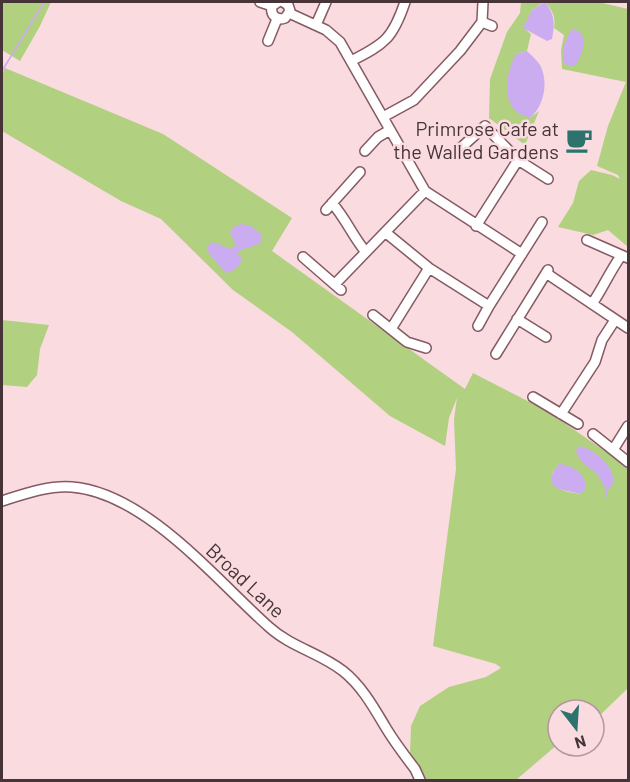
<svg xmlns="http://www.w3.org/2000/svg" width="630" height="782" font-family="Barlow,sans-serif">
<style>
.green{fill:#b1d080;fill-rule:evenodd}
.water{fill:#ccacf0}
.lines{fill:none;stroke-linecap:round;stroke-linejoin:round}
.stream{stroke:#ccacf0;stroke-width:1.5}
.minor-casing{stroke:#855a63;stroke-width:12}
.minor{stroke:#fff;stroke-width:9}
.labels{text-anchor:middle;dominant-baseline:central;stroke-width:5;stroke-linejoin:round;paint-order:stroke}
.poi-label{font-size:20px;fill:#473438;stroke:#f9dbe0;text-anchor:end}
.street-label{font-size:20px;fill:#473438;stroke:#f9dbe0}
</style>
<rect width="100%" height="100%" fill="#f9dbe0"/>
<path class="green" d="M2 2H51L40 26 20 61 2 50Z
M521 2H544L532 10 524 28 531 34 527 51 516 54 530 118 539 111 525 145 489 118 490 79 507 32 520 13Z
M545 2H598L628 9V247L608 230 593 235 558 227 573 203 579 181 591 170 612 175 620 179 618 175 597 166 608 126 626 82 562 69 561 50 564 35 554 28C556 16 552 10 545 2Z
M5 68 163 134 292 218 272 251 465 389 473 373 547 411 628 467V688L594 721V710H558V744L516 780H424L410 754 411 726 420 706 449 687 486 677 501 668 496 664 433 646 456 469 454 419 457 398 449 418 445 446 390 416 292 332 233 290 161 219 121 201 2 131V74ZM553 471 580 494C566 491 549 491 553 471Z
M2 320 49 325 40 349 37 375 27 387 2 385Z"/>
<path class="water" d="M545 2C555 15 555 23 552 39L547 41 523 28 532 10Z
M573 28 582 34C585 47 582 55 575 66H568L563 62C562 49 565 39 573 28Z
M527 51C531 55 537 60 540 65 549 82 544 106 530 118 527 116 520 115 517 112 501 98 507 70 516 54Z
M242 224 251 226 261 234 262 241C253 250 244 246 237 253L242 258C240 267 235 270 226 273L209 254 207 246 213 242 231 249 236 245 230 233 233 227Z
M581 446C593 450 612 463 613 478 614 481 612 485 611 488L607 489C602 485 602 482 599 477 593 467 580 467 576 450Z
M559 464C573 465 588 475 585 490L580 494C563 490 538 489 559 464Z"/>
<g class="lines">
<path class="stream" d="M2 71 44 2
M606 497 607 489"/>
<defs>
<path id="minor" d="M260 2 272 6
M278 2 272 6C270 15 277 21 285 18L290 11 288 5 283 2
M483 2 482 22 492 26
M289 13 326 30 340 42 425 191 522 254
M316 25 326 2
M268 41 277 19
M351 61C385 44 393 38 405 2
M383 117 414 100 460 51 482 22
M365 151 378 137 390 130
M454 154 485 126 518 160 548 179
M332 203C346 219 352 235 365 251
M326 210 360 172
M476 226 518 160
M385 232 429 268 489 306 542 222
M587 240 628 258
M303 257 341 290
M546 273 628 328
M335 284 425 191
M592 304C603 288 610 271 621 256
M373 315 407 342 426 348
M517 319 546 337
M478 326 489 306
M391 329 429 268
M496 354 548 270
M533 397 578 424
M561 414 595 362 602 340 615 320
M593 434 628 462
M613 450 628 426
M2 501C24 494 49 485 72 487 146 493 217 581 269 627 291 647 320 653 343 671 362 686 374 708 386 728 395 743 405 756 415 769L420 780"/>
</defs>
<use href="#minor" class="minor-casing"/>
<use href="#minor" class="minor"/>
</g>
<defs>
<symbol id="cafe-bare" viewBox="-9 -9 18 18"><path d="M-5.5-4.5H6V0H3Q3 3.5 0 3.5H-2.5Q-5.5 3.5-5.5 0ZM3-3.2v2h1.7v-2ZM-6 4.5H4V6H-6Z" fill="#2b736c" stroke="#f9dbe0" stroke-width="2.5" paint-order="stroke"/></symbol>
</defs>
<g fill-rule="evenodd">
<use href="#cafe-bare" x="560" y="121" width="38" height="38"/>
</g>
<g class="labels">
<g class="poi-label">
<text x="559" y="128">Primrose Cafe at<tspan x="559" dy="23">the Walled Gardens</tspan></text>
</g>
<g class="street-label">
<text transform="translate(246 580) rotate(43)">Broad Lane</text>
</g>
</g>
<rect width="630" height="782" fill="none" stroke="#473438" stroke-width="6"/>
<g transform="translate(576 728) rotate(163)"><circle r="28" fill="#f9dbe0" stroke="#b2989d" stroke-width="1.5"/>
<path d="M0-4.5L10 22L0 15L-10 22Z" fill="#2b736c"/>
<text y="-9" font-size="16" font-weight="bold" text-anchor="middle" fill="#473438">N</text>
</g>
</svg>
